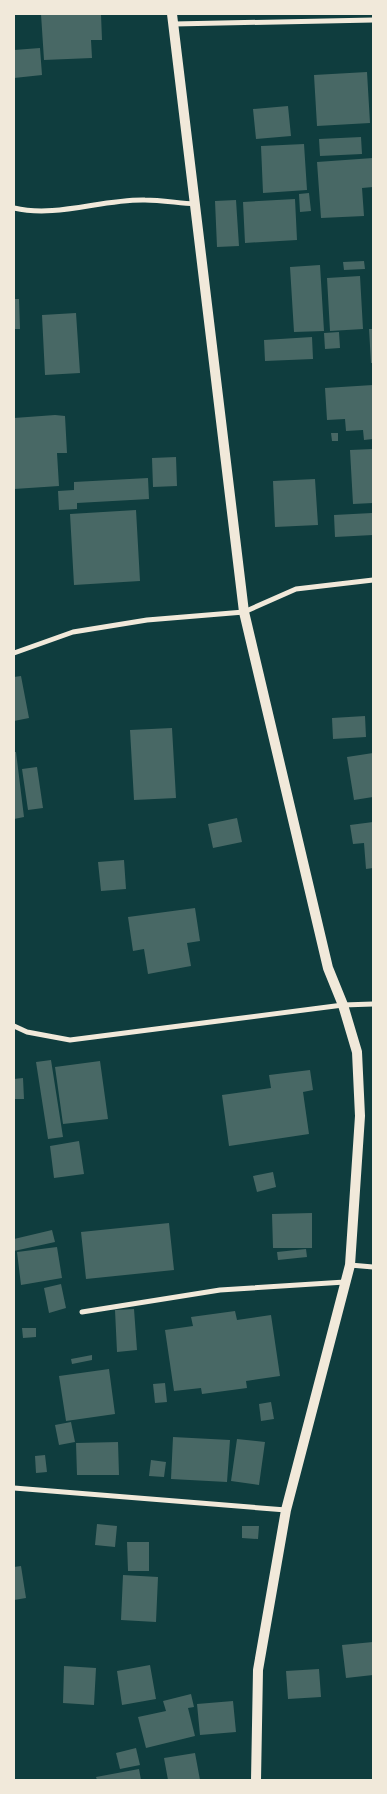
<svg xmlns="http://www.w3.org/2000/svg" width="387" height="1794" font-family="Merriweather,serif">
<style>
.building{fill:#486865}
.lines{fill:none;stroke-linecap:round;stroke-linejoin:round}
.minor{stroke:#f1e9da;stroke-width:5}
.secondary{stroke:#f1e9da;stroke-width:10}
</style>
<rect width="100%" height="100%" fill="#0f3d3e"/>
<path class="building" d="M41 14H101L102 40H91L92 58 44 60Z
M40 48 42 75 14 78V50Z
M367 72 370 123 317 126 314 75Z
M288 106 291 136 256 139 253 109Z
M361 137 362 154 320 156 319 139Z
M304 144 307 190 263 193 261 146Z
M373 158V187L362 188 364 216 321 218 317 162Z
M309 193 311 211 300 212 299 194Z
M295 199 297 240 245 243 243 202Z
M236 200 239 246 217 247 215 201Z
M364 261 365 269 344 270 343 262Z
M320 265 324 331 294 332 290 267Z
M360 276 363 329 330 331 327 278Z
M14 299H19L20 329H14Z
M76 313 80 373 45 375 42 315Z
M369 329H373V363H371Z
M339 332 340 348 325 349 324 333Z
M312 337 313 359 265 361 264 340Z
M373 385V439L364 440 363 430 346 431 345 419 327 420 325 388Z
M55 415 65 416 67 453H57L59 486 14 489V418Z
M331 433H338V441H332Z
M373 449V503L353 504 350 450Z
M176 457 177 486 153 487 152 458Z
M148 478 149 499 77 503V509L59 510 58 491 74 490V482Z
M315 479 318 525 275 527 273 481Z
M136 510 140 581 74 585 70 514Z
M372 513 373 535 335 537 334 515Z
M21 676 29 718 14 721V677Z
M365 716 366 737 333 739 332 718Z
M172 728 176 798 134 800 130 730Z
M14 752H16L24 817 14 819Z
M373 753V797L354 800 347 757Z
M37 767 43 808 28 810 22 769Z
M237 818 242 842 213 848 208 824Z
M373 822V868L366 869 364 843 353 844 350 825Z
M124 860 126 889 101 891 98 862Z
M195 908 200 941 187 943 191 966 148 974 144 949 133 951 128 917Z
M51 1060 63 1137 48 1139 36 1062Z
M100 1061 108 1119 63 1124 55 1067Z
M310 1070 313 1090 303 1092 309 1134 229 1146 222 1095 271 1088 269 1075Z
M23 1078 24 1099H14V1079Z
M79 1141 84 1174 54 1178 50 1146Z
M273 1172 276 1187 257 1192 253 1176Z
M312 1213V1248H273L272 1214Z
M169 1223 174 1270 86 1279 81 1232Z
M52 1230 55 1242 14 1251V1239Z
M57 1247 62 1278 21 1285 17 1252Z
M306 1249 307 1257 278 1260 277 1252Z
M61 1284 66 1308 49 1313 44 1288Z
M134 1309 137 1350 117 1352 115 1310Z
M235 1311 237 1320 271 1315 280 1376 246 1381 247 1388 202 1394 201 1388 174 1391 165 1330 193 1326 191 1317Z
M22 1328H36V1337L23 1338Z
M92 1355V1360L72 1364 71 1359Z
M109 1369 115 1414 66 1421 59 1376Z
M165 1383 167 1402 155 1403 153 1384Z
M271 1402 274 1419 261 1421 259 1404Z
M71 1422 75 1442 59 1445 55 1425Z
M173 1437 230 1440 227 1482 171 1479Z
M237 1439 265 1442 259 1485 231 1481Z
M118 1442 119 1475H77L76 1443Z
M45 1455 47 1472 36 1473 35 1456Z
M151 1460 166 1462 164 1477 149 1476Z
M97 1524 117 1526 115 1547 95 1545Z
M242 1526H259L258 1539 242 1538Z
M127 1542H149V1571H128Z
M21 1566 26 1598 14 1600V1567Z
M123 1575 158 1577 156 1622 121 1620Z
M373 1642V1675L346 1678 342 1645Z
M150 1665 156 1699 122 1705 117 1671Z
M64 1666 96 1668 94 1705 63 1703Z
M319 1669 321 1697 288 1699 286 1671Z
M191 1694 194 1707 188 1708 195 1736 146 1748 138 1717 166 1711 163 1701Z
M233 1701 236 1732 200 1735 197 1704Z
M136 1748 140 1765 120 1769 116 1753Z
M195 1753 200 1780H168L164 1758Z
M139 1769 141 1780H97L96 1777Z"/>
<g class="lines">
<path class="minor" d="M174 24 373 20
M14 208C57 218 101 199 145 200 161 200 178 203 195 204
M14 653 73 632 147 620 244 612 296 589 373 580
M14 1026 27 1032 70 1040 343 1005 373 1004
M350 1265 373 1267
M82 1312 220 1290 345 1282
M14 1488 286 1510"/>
<path class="secondary" d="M172 14 244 612 328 968 343 1005 357 1052 360 1116 350 1265 286 1510 258 1670 256 1780"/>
</g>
<rect width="387" height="1794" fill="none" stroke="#f1e9da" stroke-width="30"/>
</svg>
